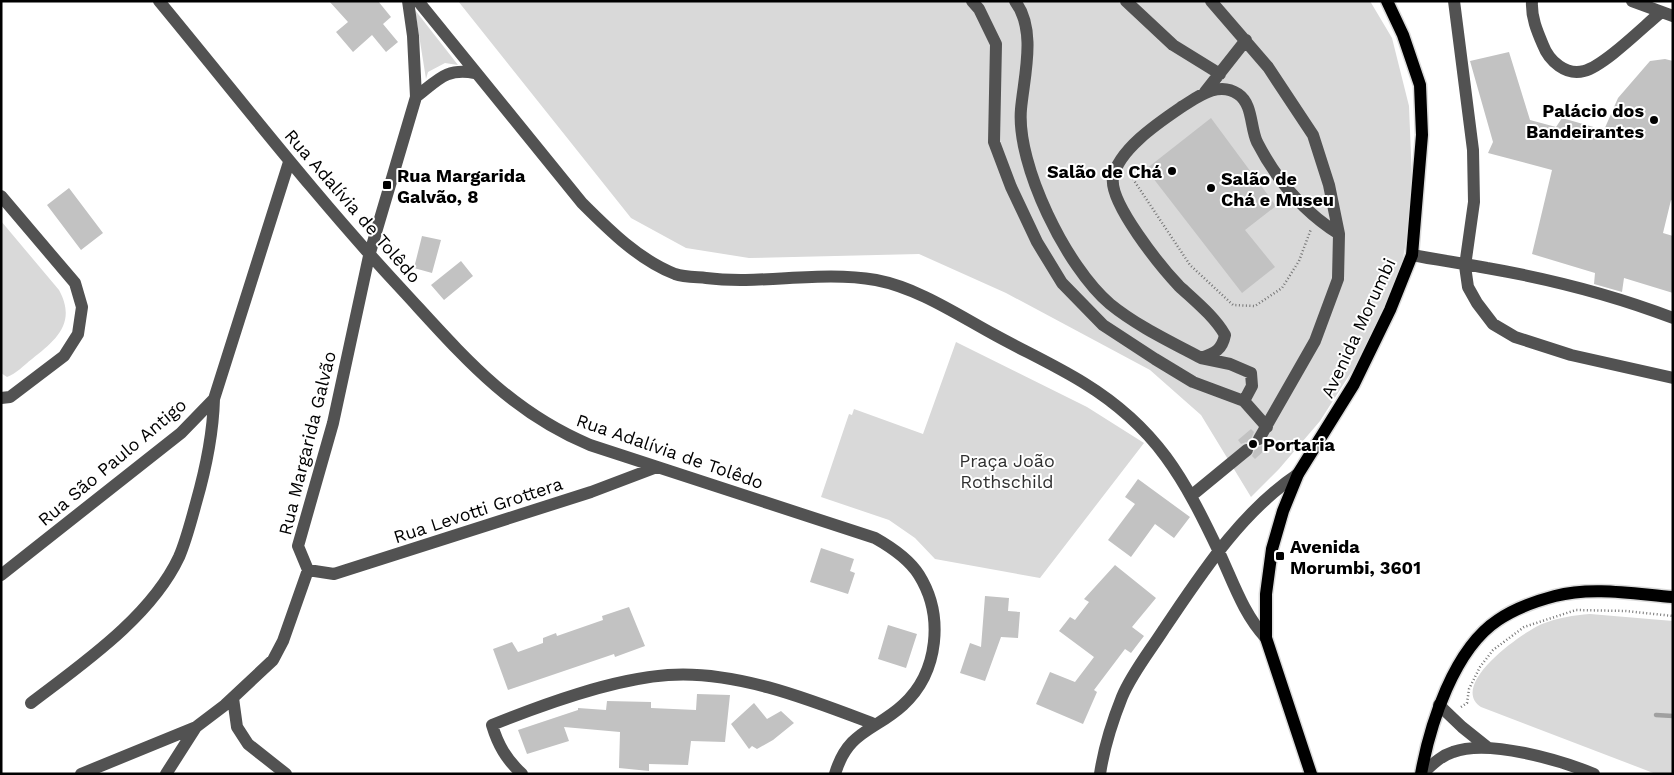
<svg xmlns="http://www.w3.org/2000/svg" width="1674" height="775" font-family="'Work Sans',sans-serif">
<style>
.green{fill:#d9d9d9}
.lines{fill:none;stroke-linecap:round;stroke-linejoin:round}
.stream{stroke:#a0a0a0;stroke-width:4.5}
.building{fill:#c2c2c2}
.major-casing{stroke:#dbdbdb;stroke-width:15}
.path{stroke:#747474;stroke-width:2.5;stroke-dasharray:1 2.5;stroke-linecap:butt}
.minor{stroke:#525252;stroke-width:12}
.major{stroke:#000;stroke-width:12}
.poi-dot{fill:#000;stroke:#fff;stroke-width:2}
.labels{text-anchor:middle;dominant-baseline:central;stroke-width:4;stroke-linejoin:round;paint-order:stroke}
.poi-label{font-size:18px;font-weight:bold;fill:#000;stroke:#fff;text-anchor:start}
.street-label{font-size:18px;fill:#000;stroke:#fff}
.park-label{font-size:18px;fill:#303030;stroke:#fff}
</style>
<rect width="100%" height="100%" fill="#fff"/>
<path class="green" d="M458 1H1370L1392 38 1409 106 1413 204 1398 285 1359 360 1320 421 1279 469 1251 497 1201 415 1150 370 1006 293 919 254 749 258 686 248 631 218Z
M415 10 458 65 445 63 428 72 426 79Z
M1 221 59 290C77 323 56 340 32 359 24 365 16 374 7 377L1 373Z
M956 342 1087 407 1144 443 1040 578 935 559 915 538 889 520 821 497 849 414 852 415 854 409 923 434Z
M1590 614 1673 621V774H1656L1481 707C1448 685 1521 633 1542 624 1557 618 1574 615 1590 614Z"/>
<g class="lines">
<path class="stream" d="M1656 715 1673 716"/>
</g>
<path class="building" d="M329 1H378L391 17 383 24 398 42 386 52 372 35 353 52 336 32 348 22Z
M1509 52 1530 120 1556 127 1562 118 1604 130 1618 98 1650 61 1665 59 1673 61V201L1671 200 1663 233 1673 236V293L1624 278 1622 292 1594 284 1595 273 1532 254 1552 170 1488 153 1493 142 1470 61Z
M1211 118 1276 206 1245 230 1275 267 1242 293 1146 169Z
M69 188 103 233 81 250 47 205Z
M422 236 441 240 432 273 414 268Z
M461 261 473 276 444 300 431 285Z
M1251 429 1254 432 1251 439 1252 443 1259 447 1265 445 1267 448 1255 459 1252 456 1255 449 1253 445 1246 442 1241 444 1238 440Z
M1138 479 1190 517 1174 538 1155 524 1131 557 1108 540 1135 504 1125 497Z
M821 548 854 559 850 571 855 573 848 594 810 582Z
M1115 565 1156 598 1132 627 1144 636 1131 653 1125 649 1094 690 1097 692 1083 724 1036 704 1050 672 1075 682 1094 657 1059 631 1070 617 1075 620 1089 602 1084 599Z
M985 596 1009 598 1008 611 1020 612 1018 638 1001 637 985 681 960 673 970 643 981 647Z
M629 607 645 646 615 657 614 654 508 690 493 649 512 642 518 652 543 643V638L556 633 557 636 603 620 602 616Z
M888 625 917 634 906 668 878 659Z
M697 694 730 695 725 742 691 741 688 765 649 764V771L619 768 620 732 564 727 569 741 527 754 518 730 578 710V708L606 710 607 701 651 702V708L696 710Z
M754 703 767 719 781 711 794 723 773 740 757 749 752 746 749 749 731 724Z"/>
<g class="lines">
<defs>
<path id="major" d="M1311 774 1266 638V594L1272 549 1283 511 1298 474 1354 384 1390 310 1412 255 1422 135 1420 85 1403 35 1387 1
M1421 774C1430 724 1454 649 1498 620 1514 609 1536 601 1555 596 1592 586 1635 594 1673 597"/>
</defs>
<use href="#major" class="major-casing"/>
<path class="path" d="M1129 173 1190 265 1233 305 1255 306 1282 288 1299 261 1311 229
M1461 707 1467 703 1469 689 1480 667 1493 650 1524 627 1576 610 1626 611 1673 616"/>
<path class="minor" d="M159 1C240 99 318 200 405 293 463 356 509 411 590 445L875 538C891 547 909 559 919 575 944 615 939 672 903 705 875 731 848 730 835 774
M418 1 582 203C609 230 639 260 675 274 684 277 696 277 706 278 762 285 820 270 876 280 918 288 958 315 995 335 1024 351 1055 365 1084 383 1157 428 1184 478 1220 554 1233 582 1244 615 1266 638
M972 1 979 9 996 44 994 142 1011 187 1037 242 1062 283 1103 325 1155 359 1193 382 1244 401 1252 386 1251 373 1230 364 1201 358
M1015 1C1037 30 1024 76 1021 109 1016 165 1067 268 1110 304 1137 326 1171 342 1201 358 1215 353 1222 350 1225 335 1214 316 1195 301 1179 286 1161 267 1109 203 1113 178 1118 149 1161 121 1183 106 1199 96 1219 81 1238 94 1253 104 1250 127 1257 142 1276 179 1304 212 1339 234
M1126 1 1173 45 1220 74
M1211 1 1268 67 1313 135 1329 185 1339 234 1338 279 1315 341 1259 439
M1454 1 1473 150 1474 202 1465 266 1468 287 1477 303 1493 324 1515 337 1571 355 1673 378
M1532 1C1531 17 1537 31 1543 45 1549 61 1566 76 1584 71 1604 66 1643 27 1660 13
M1632 1 1673 16
M1205 92 1246 40
M416 97C437 81 446 67 475 73
M1 196 75 283 82 307 78 334 64 356 10 397 1 398
M1412 255C1437 260 1462 263 1487 268 1550 279 1613 295 1673 318
M1244 401 1267 427
M1191 496 1247 450
M308 570 334 574 591 492 657 467
M1 575 181 433 214 399 289 162
M233 698 237 727 248 744 286 774
M31 703C82 664 151 617 179 557 186 541 191 521 196 503 206 468 213 435 214 399
M1439 705 1462 727 1487 747
M81 774 196 727 225 705 273 660 283 641 308 570 298 546 333 423 369 256 416 97 413 36 408 1
M166 774 196 727
M522 774C506 759 498 745 492 725 544 704 612 679 668 675 736 670 811 700 874 724
M1100 774C1104 747 1112 722 1122 697 1132 673 1150 651 1164 629 1202 573 1241 512 1298 474
M1422 774C1431 766 1440 756 1453 752 1489 739 1560 760 1594 774"/>
<use href="#major" class="major"/>
</g>
<g class="poi-dot">
<circle cx="1654" cy="120" r="5"/>
<circle cx="1172" cy="171" r="5"/>
<rect x="382" y="180" width="10" height="10" rx="2.5"/>
<circle cx="1211" cy="188" r="5"/>
<circle cx="1253" cy="444" r="5"/>
<rect x="1275" y="551" width="10" height="10" rx="2.5"/>
</g>
<g class="labels">
<g class="poi-label">
<text x="1644" y="110" text-anchor="end">Palácio dos<tspan x="1644" dy="21">Bandeirantes</tspan></text>
<text x="1162" y="171" text-anchor="end">Salão de Chá</text>
<text x="397" y="175">Rua Margarida<tspan x="397" dy="21">Galvão, 8</tspan></text>
<text x="1221" y="178">Salão de<tspan x="1221" dy="21">Chá e Museu</tspan></text>
<text x="1263" y="444">Portaria</text>
<text x="1290" y="546">Avenida<tspan x="1290" dy="21">Morumbi, 3601</tspan></text>
</g>
<g class="street-label">
<text transform="translate(353 206) rotate(49)">Rua Adalívia de Tolêdo</text>
<text transform="translate(1358 328) rotate(-65)">Avenida Morumbi</text>
<text transform="translate(307 443) rotate(-76)">Rua Margarida Galvão</text>
<text transform="translate(670 451) rotate(19)">Rua Adalívia de Tolêdo</text>
<text transform="translate(112 462) rotate(-40)">Rua São Paulo Antigo</text>
<text transform="translate(478 510) rotate(-18)">Rua Levotti Grottera</text>
</g>
<g class="park-label">
<text x="1007" y="460">Praça João<tspan x="1007" dy="21">Rothschild</tspan></text>
</g>
</g>
<rect width="1674" height="775" fill="none" stroke="#000000" stroke-width="5"/>
</svg>
